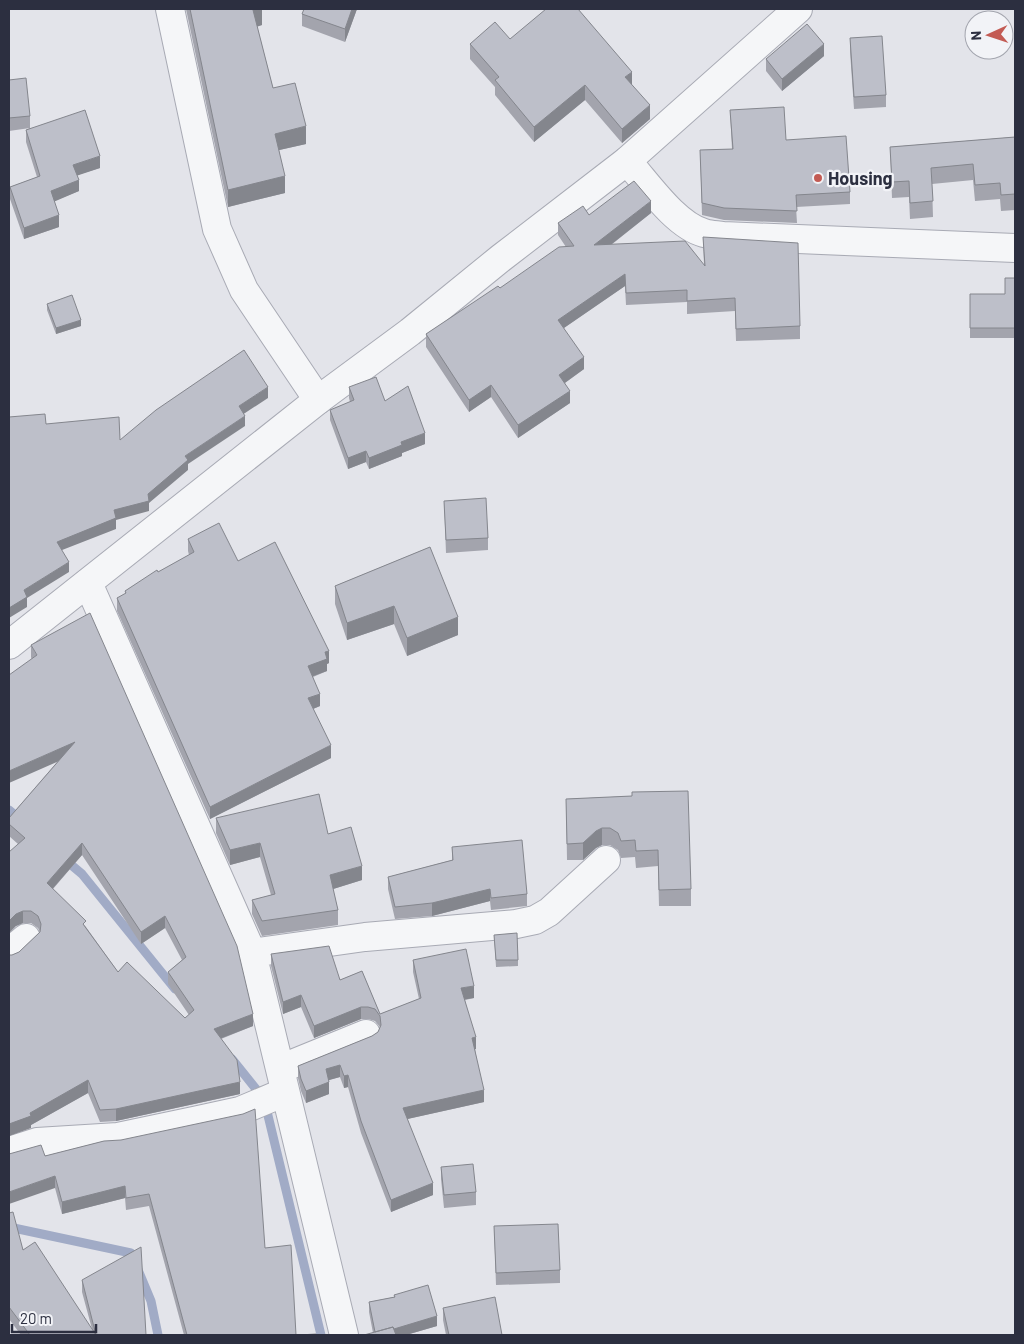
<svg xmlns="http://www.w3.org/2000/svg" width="1024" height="1344" font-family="Barlow,sans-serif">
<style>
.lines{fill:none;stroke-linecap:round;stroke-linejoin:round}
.stream{stroke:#a1abc6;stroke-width:9}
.minor-casing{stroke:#a8aab4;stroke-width:30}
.tertiary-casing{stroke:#a8aab4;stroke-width:30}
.minor{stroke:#f5f6f8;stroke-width:28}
.tertiary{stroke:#f5f6f8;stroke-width:28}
.wall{fill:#a3a4ad;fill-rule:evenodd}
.shaded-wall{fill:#84868d}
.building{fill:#bdbfc9;stroke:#84868d;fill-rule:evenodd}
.poi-dot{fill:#c35b54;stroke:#f2f3f7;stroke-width:2}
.labels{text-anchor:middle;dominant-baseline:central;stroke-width:4.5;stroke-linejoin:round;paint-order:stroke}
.poi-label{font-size:18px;font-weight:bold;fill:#2c2f40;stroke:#f2f3f7;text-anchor:start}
</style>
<rect width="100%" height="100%" fill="#e3e4ea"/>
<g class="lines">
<path class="stream" d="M9 810 22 821
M63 858 82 874 175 989
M232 1059 264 1099 321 1335
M9 1227 131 1253 151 1301 158 1335"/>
<defs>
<path id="minor" d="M170 9 217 229 244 290 318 400
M627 161C647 183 675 225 704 233 710 235 717 235 723 236L1015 248
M88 583 252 953 344 1335
M9 952 26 938
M252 953 365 937 516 924 535 920 549 912 606 860
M280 1069 366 1034
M9 1151 37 1142 118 1137 194 1121 240 1111 285 1092"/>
<path id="tertiary" d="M9 645 318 400 410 332 501 258 627 161 798 9"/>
</defs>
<use href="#minor" class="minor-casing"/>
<use href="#tertiary" class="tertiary-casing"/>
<use href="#minor" class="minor"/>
<use href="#tertiary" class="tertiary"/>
</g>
<path class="wall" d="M186 9H262V25L257 26 273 88 306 144 279 150 285 193 228 207Z
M357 9 345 42 302 26V14Z
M850 38 886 95V107L854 109 850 51Z
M510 39 632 85 650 119 622 143 585 100 534 142 495 95V87L470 59V44Z
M824 56 782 91 766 71V59Z
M9 80 30 116V128L100 168 77 175 79 191 54 201 59 227 24 239 10 199V187L37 177 26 142V130L30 128 9 131Z
M730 110 786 140 850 192V204L796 207 797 223 724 220 702 215 700 150 732 149Z
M1015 137V210L1001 211 1000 199 975 201 973 180 932 184 933 217 910 219 909 197 892 198 890 147Z
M651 213 611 245 704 265 703 237 800 326V339L736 341 735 311 687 314V302L626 305 625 286 564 328 584 369 565 383 570 403 518 438 491 397 469 412 426 347V334L566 247 558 235V223L589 215Z
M1015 278V338H970V294H1005Z
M47 304 81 326 56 334 47 310Z
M349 387 385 401 425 444 402 453V456L369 469 366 462 348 469 330 420V410L350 402 349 398Z
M444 501 488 538V550L446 553Z
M188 539 238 561 329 663 327 664V671L313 677 320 706 313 709 331 758 210 819 117 611V598L125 594V591L189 555 188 551Z
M430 547 458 635 407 656 394 624 347 640 335 604V586Z
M31 645 253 1026 221 1039 240 1094 116 1121 100 1122 88 1093 31 1125V1128L12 955 19 952 40 932 38 928 31 923H23L16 926 18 844 9 836V818L58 761 31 657ZM82 855 141 944 165 928 182 960 168 972V984L189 1015 185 1018 118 972 86 927 53 889Z
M632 796 691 889V906H659L658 866 636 868 635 857 621 858 618 850 610 845H602L596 848 583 860H567L566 799Z
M216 818 328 834 362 880 333 889 338 910V925L262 936 252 914V900L271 895 260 857 230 865 216 833Z
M452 847 527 894V906L491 910 490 901 432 916 395 919 388 889V877L452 860Z
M494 935 518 960V966L496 967Z
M271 954 340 980 362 971 380 1014 419 999 413 972V960L474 998 465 1000 476 1049H475L484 1102 407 1119 433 1195 391 1212 361 1133 348 1087 344 1088 340 1077 328 1080 329 1094 306 1103 301 1091 298 1078V1066L372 1036 378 1032 380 1027 375 1021 368 1019H361L314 1038 301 1007 283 1014 271 966Z
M104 1141 265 1248 296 1335H184L149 1206 126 1210 125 1198 62 1214 55 1188 45 1156Z
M441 1167 476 1192V1205L444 1208 441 1179Z
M9 1213 23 1250 92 1329 82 1292V1280L146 1335H21L9 1319Z
M494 1226 560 1270V1283L496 1285Z
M394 1295 437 1326 406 1335H364L373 1333 369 1312V1302L394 1297Z
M443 1308 502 1335H446L443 1320Z"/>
<path class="shaded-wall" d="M259 9H262V25L253 28V10Z
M352 9H357L345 42V29Z
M824 44V56L782 91V79Z
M632 72V86L625 77Z
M585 85V100L534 142V127Z
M650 105V119L622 143V129Z
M306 126V144L275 151V134Z
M100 156V168L73 177V165Z
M285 176V193L228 207V190Z
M79 180V191L51 203V191Z
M651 201V213L594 258V245Z
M59 215V227L24 239V228Z
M625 274V286L558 332V320Z
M81 320V326L56 334V328Z
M584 357V369L559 387V375Z
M491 385V397L469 412V400Z
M268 387V398L239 417V406Z
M570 391V403L518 438V425Z
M245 416V426L188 464V470L149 503V511L116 520V529L57 552V542L114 510 148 494 185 456Z
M425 433V444L402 453V456L369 469V458L401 442Z
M366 451V462L348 469V458Z
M69 562V572L27 598V607L9 618V608L24 590Z
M394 606V624L347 640V623Z
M458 617V635L407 656V638Z
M329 651V663L327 664V671L308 678V666L325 652Z
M320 694V706L308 711V698Z
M75 742V754L9 783V771Z
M331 745V758L210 819V807Z
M602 828V845L596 848 583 860V843L596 831Z
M82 843V855L47 895V883Z
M260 843V857L230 865V850Z
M362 866V880L330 890V875Z
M490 889V901L432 916V903Z
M23 911V923L16 926 9 933V921L16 914Z
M165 916V928L141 944V932Z
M474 986V998L461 1000V988Z
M301 995V1007L283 1014V1002Z
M361 1007V1019L314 1038V1026Z
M253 1014V1026L214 1041V1029Z
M476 1037V1049L472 1050V1038Z
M340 1065V1077L326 1081V1069Z
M348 1075V1087L344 1088V1076Z
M88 1080V1093L31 1125V1128L9 1136V1124L30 1113Z
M240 1082V1094L116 1121V1109Z
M329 1082V1094L306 1103V1091Z
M484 1090V1102L403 1120V1108Z
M55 1176V1188L9 1204V1192Z
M433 1183V1195L391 1212V1200Z
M125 1186V1198L62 1214V1202Z
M437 1316V1326L406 1335H375V1334Z"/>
<path class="building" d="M190 9H259L253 10 273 88 295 83 306 126 275 134 285 176 228 190Z
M304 9H352L345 29 302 14Z
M546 9H578L632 72 625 77 650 105 622 129 585 85 534 127 495 80 499 77 470 44 495 22 510 39Z
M807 24 824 44 782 79 766 59Z
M882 36 886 95 854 97 850 38Z
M26 78 30 116 9 118V80Z
M784 107 786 140 846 136 850 192 796 195 797 211 724 208 702 203 700 150 733 149 730 110Z
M85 110 100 156 73 165 79 180 51 191 59 215 24 228 10 187 40 176 26 130Z
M1015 137V194L1001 195 1000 183 975 185 973 164 931 168 933 201 910 203 909 181 892 182 890 147Z
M634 181 651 201 594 245 685 241 705 266 703 237 798 243 800 326 736 329 735 298 687 301V290L626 293 625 274 558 320 584 357 559 375 570 391 518 425 491 385 469 400 426 334 498 286 500 288 559 247 574 246 558 223 583 206 589 215Z
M1005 278H1015V328H970V294H1005Z
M72 295 81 320 56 328 47 304Z
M244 350 268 387 239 406 245 416 185 456 188 460 148 494 149 501 114 510 116 518 57 542 69 562 24 590 27 597 9 608V417L45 414 46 424 119 417 120 440 156 410Z
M376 377 385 401 408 386 425 433 401 442 402 445 369 458 366 451 348 458 330 410 354 400 349 387Z
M486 498 488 538 446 540 444 501Z
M219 523 238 561 275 542 329 651 325 652 327 659 308 666 320 694 308 698 331 745 210 807 117 598 126 593 125 591 157 570 158 572 194 552 188 539Z
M430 547 458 617 407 638 394 606 347 623 335 586Z
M90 613 237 946 253 1014 214 1029 237 1060 240 1082 116 1109 100 1110 88 1080 30 1113 31 1116 9 1124V955H12L19 952 40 932 41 924 38 916 31 911H23L16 914 9 921V852L25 838 9 824V818L75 742 9 771V675L37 655 31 645ZM82 843 141 932 165 916 186 957 168 972 194 1010 185 1018 127 962 118 972 83 924 86 921 47 883Z
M688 791 691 889 659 890 658 850 636 851 635 840 621 841 618 833 610 828H602L596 831 583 843 567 844 566 799 632 796V792Z
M319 794 328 834 351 827 362 866 330 875 338 910 262 921 252 900 275 894 260 843 230 850 216 818Z
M522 840 527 894 491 898 490 889 432 903 395 907 388 877 453 860 452 847Z
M517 933 518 960H496L494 935Z
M329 946 340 980 362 971 380 1014 421 998 413 960 466 949 474 986 461 988 476 1037 472 1038 484 1090 403 1108 433 1183 391 1200 361 1121 348 1075 344 1076 340 1065 326 1069 329 1082 306 1091 301 1079 298 1066 372 1036 378 1032 381 1025 380 1016 375 1009 368 1007H361L314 1026 301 995 283 1002 271 954Z
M255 1109 265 1248 291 1245 296 1335H187L149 1194 126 1198 125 1186 62 1202 55 1176 9 1192V1154L41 1145 45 1156 104 1141 121 1140 243 1114Z
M473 1164 476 1192 444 1195 441 1167Z
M13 1212 23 1250 35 1242 96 1335H30L9 1307V1213Z
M558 1224 560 1270 496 1273 494 1226Z
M141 1247 146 1335H96L82 1280Z
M428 1285 437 1316 394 1329 393 1327 375 1332 369 1302 395 1297 394 1295Z
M495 1297 502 1335H449L443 1308Z
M393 1327 396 1335H364Z
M316 1334V1335H299Z"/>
<circle class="poi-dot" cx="818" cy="178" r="5"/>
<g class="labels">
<g class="poi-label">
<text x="828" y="178">Housing</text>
</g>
</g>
<rect width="1024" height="1344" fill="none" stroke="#2c2f40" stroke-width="20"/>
<g transform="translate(989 35) rotate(267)"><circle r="24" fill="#f2f3f7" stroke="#a3a5ae"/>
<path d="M0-4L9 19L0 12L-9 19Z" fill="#c35b54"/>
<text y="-8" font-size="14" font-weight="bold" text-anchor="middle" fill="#2c2f40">N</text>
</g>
<path d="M12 1324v8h84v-8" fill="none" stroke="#2c2f40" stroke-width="2.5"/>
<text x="20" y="1324" font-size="15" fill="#2c2f40" stroke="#f2f3f7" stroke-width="4" paint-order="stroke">20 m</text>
</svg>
